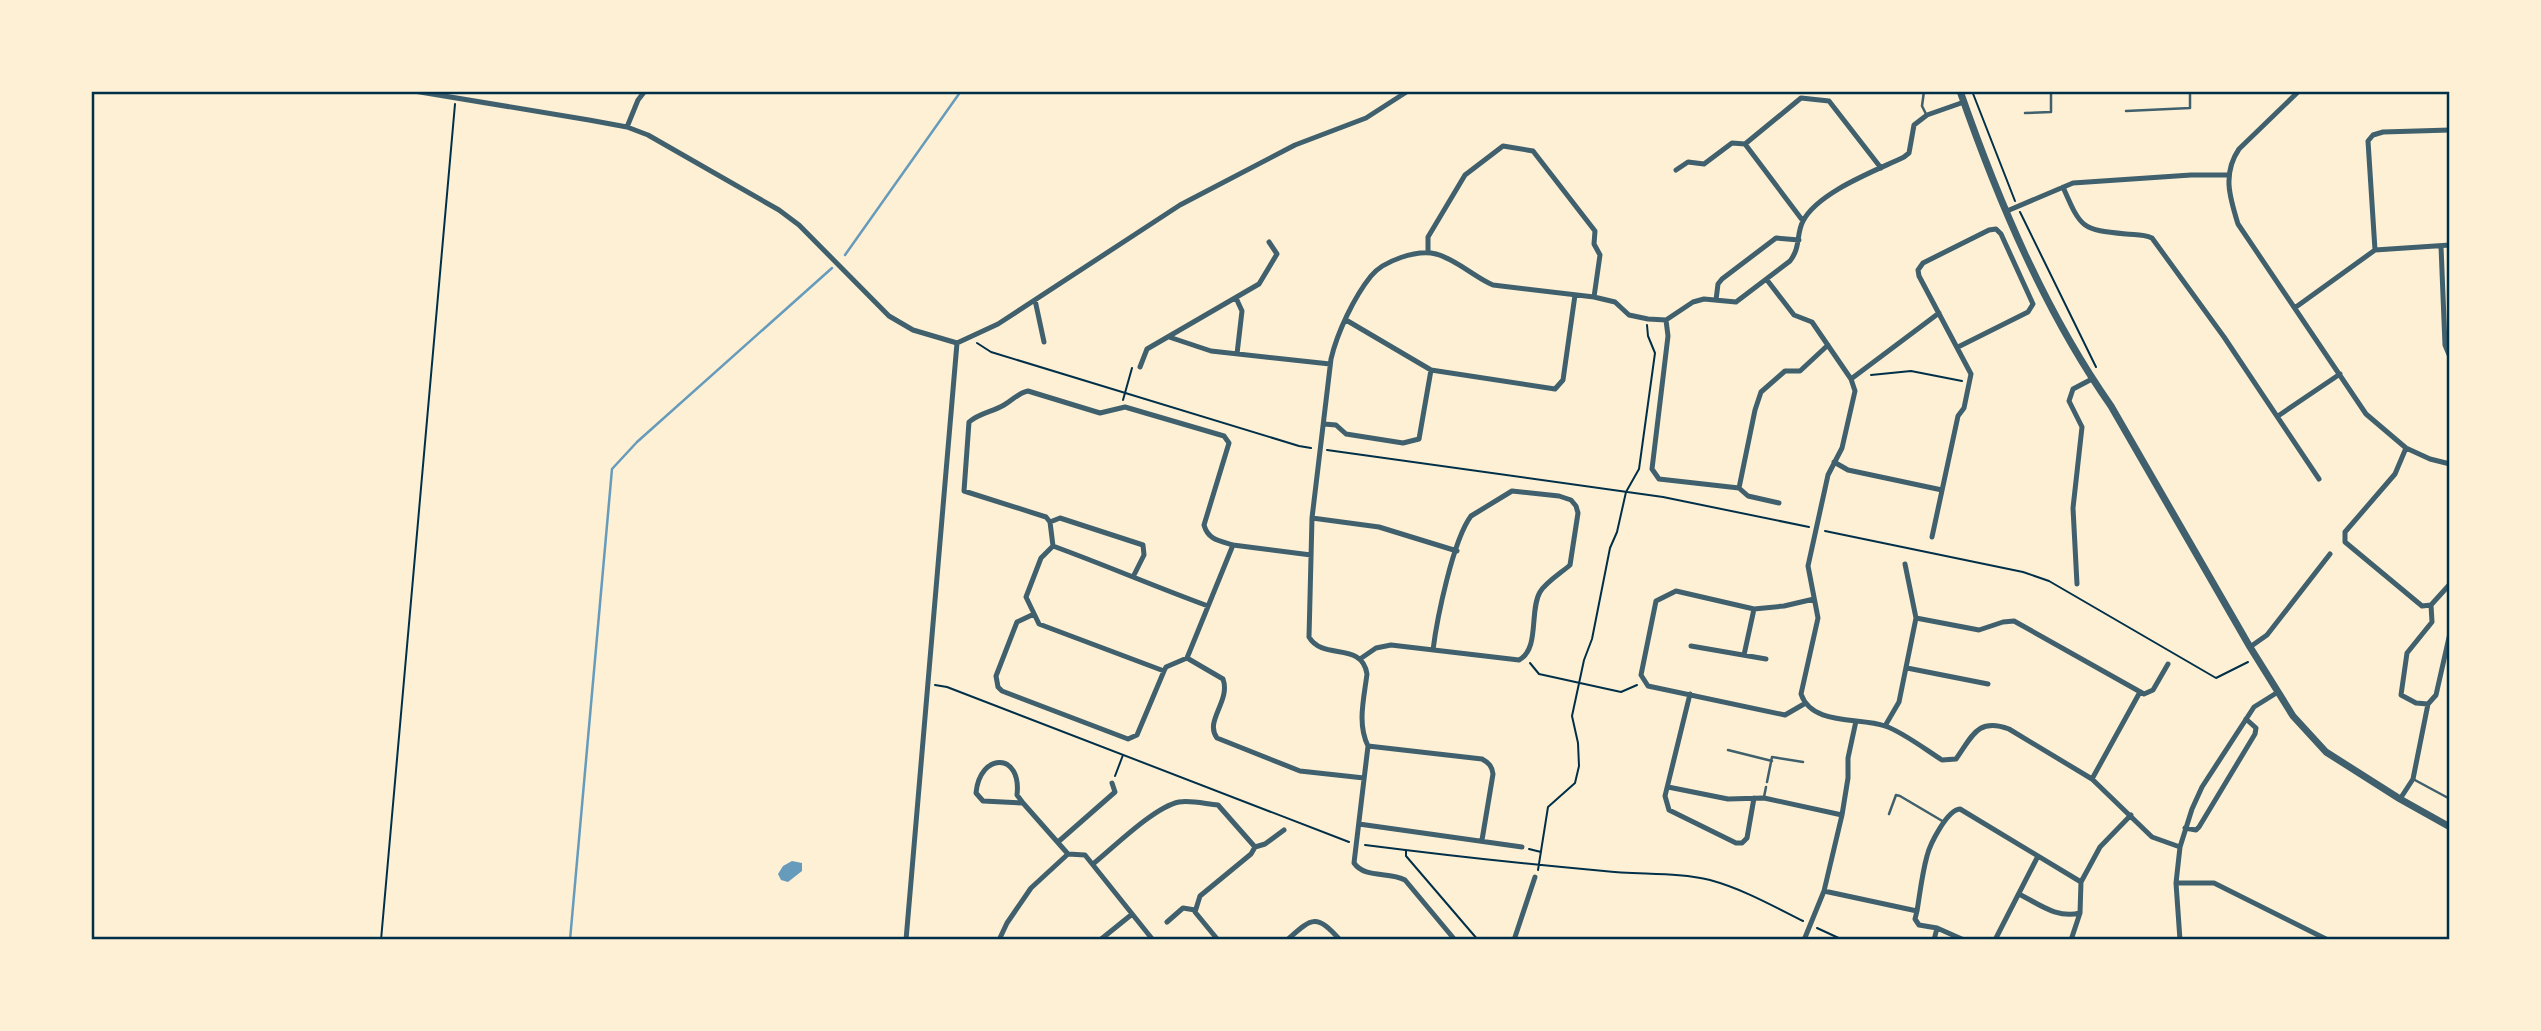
<svg xmlns="http://www.w3.org/2000/svg" width="2541" height="1031" font-family="'Roboto Serif',serif">
<style>
.water{fill:#669bbc}
.lines{fill:none;stroke-linecap:round;stroke-linejoin:round}
.stream{stroke:#669bbc;stroke-width:2.5}
.path{stroke:#003049;stroke-width:2}
.service{stroke:#3f606c;stroke-width:2.5}
.minor{stroke:#3f606c;stroke-width:5}
.tertiary{stroke:#3f606c;stroke-width:7}
.neatline{fill:none;stroke:#003049;stroke-width:2.5}
</style>
<rect width="100%" height="100%" fill="#fdf0d5"/>
<path class="water" d="M792 861 802 863V871L788 882 781 880 778 874 783 866Z"/>
<g class="lines">
<path class="stream" d="M845 255 961 91
M570 940 612 469 637 442 832 268"/>
<path class="path" d="M1972 91 2015 201
M2020 212 2096 367
M977 343 991 352 1299 446 1311 448
M1871 375 1911 371 1962 381
M1123 400 1132 368
M1327 450 1663 497 1809 527
M1825 531 2023 572 2049 581 2216 678 2248 662
M1530 663 1539 674 1621 692 1637 685
M935 685 947 687 1349 842
M1115 776 1123 755
M1365 845C1444 855 1524 864 1604 871 1638 875 1678 872 1710 880 1743 889 1773 906 1803 921
M1529 849 1541 852
M1406 851V856L1478 940
M1538 870 1548 807 1575 783 1579 766 1578 743 1572 716 1584 660 1592 639 1610 548 1617 532 1626 492 1639 469 1655 353 1648 336 1647 325
M1817 928 1843 940
M381 940 455 104"/>
<path class="service" d="M1924 91 1922 106 1926 114
M2126 111 2190 108V91
M2025 113 2051 112V91
M1728 750 1772 761
M2413 779 2450 799
M1767 782 1772 757 1803 762
M1764 797 1766 787
M1889 814 1896 795 1900 796 1944 822"/>
<path class="minor" d="M414 91 589 120 627 127 648 135 779 210 799 225 889 316 913 330 957 343
M2299 91 2239 149C2222 174 2230 198 2238 224L2366 414 2406 448 2430 459 2450 464
M627 127 638 100 645 91
M1745 144 1801 98 1829 101 1881 168
M1676 170 1688 162 1704 164 1732 143 1745 144 1803 221
M2063 187C2081 228 2081 230 2126 234 2137 235 2143 234 2152 238L2224 337 2319 479
M2007 211 2073 183 2191 175H2229
M2441 246 2445 345 2450 357
M2375 250 2368 141 2373 135 2383 132 2450 130
M1428 252V237L1465 175 1503 146 1533 151 1595 231 1594 244 1600 255 1594 297
M1767 280 1794 315 1812 322 1851 379 1855 391 1842 448 1828 475 1808 566 1818 618 1801 694C1812 726 1859 717 1885 726 1903 732 1926 750 1942 760L1956 759C1972 737 1977 717 2009 729L2092 779 2152 837 2180 847
M1236 298 1242 311 1237 354
M1035 300 1044 342
M1716 300 1718 284 1722 279 1776 238 1799 240
M2296 307 2375 250 2450 245
M1346 320 1431 370 1555 389 1563 380 1575 295
M1666 320 1668 336 1652 469 1659 479 1739 488 1748 496 1779 503
M1169 337 1211 351 1330 364
M957 343 998 324 1180 205 1295 145 1366 118 1408 91
M1140 367 1147 349 1259 284 1277 254 1269 242
M1851 379 1939 313
M2278 416 2340 374
M1324 424 1336 425 1346 434 1403 443 1419 439 1431 370
M2406 448 2395 474 2345 532V542L2422 606 2431 605
M1834 462 1848 470 1942 490
M1739 488 1755 410 1761 392 1785 371H1800L1828 345
M1312 518 1379 527 1457 551
M1050 522 1060 518 1143 545 1144 555 1134 575
M1932 537 1958 416 1964 408 1971 374 1919 276 1918 270 1923 263 1989 230 1996 229 2001 234 2033 304 2028 312 1958 347
M1053 546C1105 565 1156 587 1208 606
M1311 555 1233 545 1187 658 1223 679C1231 701 1204 721 1217 738L1300 771 1364 778
M2077 584 2073 508 2082 427 2069 401 2073 389 2092 379
M1034 614 1017 622 996 676 998 687 1002 691 1128 739 1137 735 1164 671
M1916 618 1979 630 2003 622 2014 621 2144 694 2153 690 2168 664
M1691 646 1766 659
M2250 647 2267 635 2330 554
M1744 655 1754 609
M1187 658 1166 667 1164 671 1039 624 1026 597 1041 558 1053 546 1050 522 1046 517 964 491 969 422C979 413 992 412 1004 405 1013 400 1018 393 1028 391L1100 413 1125 407 1224 436 1229 443 1204 525C1208 540 1220 541 1233 545
M1360 659 1376 648 1391 645 1519 660C1540 649 1529 611 1540 592 1546 582 1561 573 1570 565L1578 513 1576 506 1571 500 1559 496 1512 491 1471 516C1453 540 1437 618 1433 650
M1907 668 1988 684
M1690 694 1665 796 1669 810 1736 843H1742L1747 838 1754 798
M1804 704 1785 715 1648 686 1641 675 1656 601 1676 591 1754 609 1784 606 1814 599
M2428 704 2416 703 2401 695 2407 653 2432 622 2431 605 2450 584
M1856 721 1848 758V778L1842 815 1824 891 1917 911 1915 919 1919 925 1937 928 1964 940
M1885 726 1899 702 1916 618 1905 564
M1368 746 1482 759C1489 763 1492 766 1493 774L1482 840
M2092 779 2140 692
M1668 787 1728 799 1764 798 1842 815
M2400 799 2413 779 2428 704 2436 695 2450 633
M1023 803 1017 795C1022 752 980 752 976 793L983 801 1023 803 1068 854
M1359 824 1522 847
M2185 828 2196 830 2199 827 2255 734 2256 728 2246 719
M1058 842 1115 792 1112 783
M1255 847 1265 844 1284 830
M1093 864C1113 848 1154 807 1179 802 1191 800 1206 804 1218 805L1255 847 1251 854 1200 896 1195 912 1218 940
M2176 883H2214L2328 940
M2019 894C2039 904 2057 919 2080 913
M1917 911C1920 893 1922 874 1927 856 1930 844 1947 810 1960 809L2081 882
M1167 922 1183 908 1195 910
M906 940 957 343
M999 940 1007 923 1031 888 1068 854 1085 855 1153 940
M1100 940 1131 915
M1287 940C1312 918 1316 913 1340 940
M1455 940 1405 880C1389 871 1365 879 1354 863L1368 746C1357 724 1364 698 1367 674 1362 641 1323 661 1309 637L1312 518 1331 359C1337 333 1354 297 1371 276 1383 261 1417 249 1436 254 1456 259 1474 277 1493 285L1594 297 1615 302 1629 315 1648 319 1666 320 1693 302 1704 299 1736 302 1790 261C1801 247 1796 234 1803 221 1818 192 1875 171 1904 157L1909 153 1914 125 1927 115 1964 102
M1514 940 1535 877
M1804 940 1824 891
M1934 940 1937 928
M1995 940 2038 856
M2071 940 2080 913 2081 882 2100 847 2131 815
M2180 940 2176 883 2180 847 2192 809 2202 787 2254 707 2278 692"/>
<path class="tertiary" d="M1960 91C1998 200 2045 312 2111 406L2250 647 2293 716 2326 752 2400 799 2450 827"/>
</g>
<rect width="2541" height="1031" fill="none" stroke="#fdf0d5" stroke-width="186"/>
<rect x="93" y="93" width="2355" height="845" class="neatline"/>
</svg>
